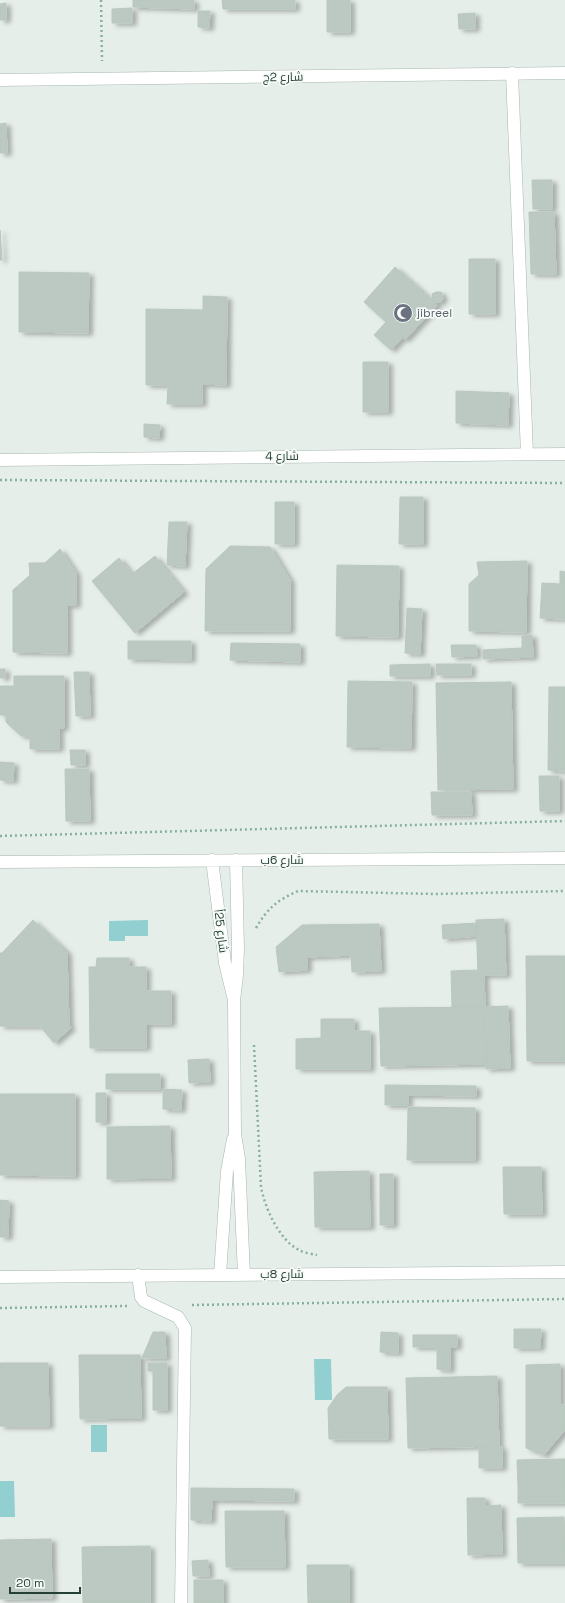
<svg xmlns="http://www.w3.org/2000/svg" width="565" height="1603" font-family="'Space Grotesk',Cairo,sans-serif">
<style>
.water{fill:#91cfd0}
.building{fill:#bbc9c2;stroke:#b9c8bf;filter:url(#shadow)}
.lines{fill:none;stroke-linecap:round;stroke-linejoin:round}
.lane-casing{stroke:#a8b6b0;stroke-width:13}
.street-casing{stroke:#a8b6b0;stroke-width:13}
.path{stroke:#88b09e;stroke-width:2.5;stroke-dasharray:2 3;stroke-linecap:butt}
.lane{stroke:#fff;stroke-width:12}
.street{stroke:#fff;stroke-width:12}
.labels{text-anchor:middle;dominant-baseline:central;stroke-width:3.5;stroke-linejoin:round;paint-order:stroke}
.street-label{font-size:12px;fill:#254035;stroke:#f7fbf8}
.worship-label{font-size:12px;fill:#5b616d;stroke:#f7fbf8;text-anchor:start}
</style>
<defs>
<filter id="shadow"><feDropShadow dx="4.5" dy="2.5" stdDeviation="2" flood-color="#0004"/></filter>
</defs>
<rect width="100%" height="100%" fill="#e6eeea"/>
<path class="water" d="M148 920V936H125V941H109V921Z
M314 1359H331L332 1400H315Z
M91 1425H107V1452H91Z
M0 1481H14L15 1517H0Z"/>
<path class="building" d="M133 0H194V9L133 7Z
M222 0H295V9H223Z
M327 0H350V32H327Z
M6 3V20H0V4Z
M132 8V23H112V9Z
M198 11H210L209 28 198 27Z
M475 13V29H459L458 14Z
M6 123 7 153H0V124Z
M532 180H552V209H533Z
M529 212H554L556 274H531Z
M0 230 2 260H0Z
M469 259H495V314H469Z
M395 267 433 301 432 294 436 292H441L443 298 441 302H434L437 305 405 340 403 337 391 350 374 335 386 322 364 302Z
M19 272 89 273 88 333 19 332Z
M203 296 227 297 226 385 202 384V404H167L168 385H146V309L203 310Z
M363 362H388V412H363Z
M456 391 509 393 508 425 456 423Z
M144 424 160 425 159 438 144 437Z
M400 497H423V544H399Z
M275 502H294V544H275Z
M169 522H187L185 566 167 565Z
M230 546 270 547 290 580V631H205L206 569Z
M60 549 76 573V605H67V653L13 652V590L30 575 29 563H45Z
M155 556 184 592 135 633 92 581 119 558 132 574Z
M527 561 526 632 469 631V584L479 575 477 562Z
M337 565 399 566 398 637 336 636Z
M560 571 565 572V619L540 618 542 583 560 584Z
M407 608 422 609 420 654 405 653Z
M532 635 533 657 483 659V650L522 648V636Z
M128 641H191V660L128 659Z
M231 643 300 644V662L230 660Z
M451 645H476L477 656 452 657Z
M430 664V676H390V665Z
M436 664H471V675H437Z
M0 669H5V678H0Z
M74 672H89L90 716H76Z
M14 676H64V728H59V749H30V736H21L6 722V715H0V686H14Z
M348 681 412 682 411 748 347 747Z
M511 682 513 789 438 790 436 683Z
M549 687H565V771L548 770Z
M70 750H85V765H71Z
M0 762 14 763 13 781 0 780Z
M65 769H89L90 821H66Z
M539 776H559V811H540Z
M431 792H471L472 815H432Z
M504 919 506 975H478L476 920Z
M33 920 67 952 69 1025 71 1028 54 1043 40 1026H0V953H2Z
M477 923V936L443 939 442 925Z
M379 924 381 971 352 972 351 955 307 957V970L279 972 276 947 302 925Z
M526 956H565V1061H527Z
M97 958H129V967H146V991H171V1024H146V1048H90L89 967H96Z
M478 970V975H484L485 1007H452L451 971Z
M508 1006 510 1068 486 1069 485 1007Z
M485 1007 486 1064 381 1066 379 1008Z
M321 1019H354V1031H370V1069H296V1039L321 1038Z
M209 1059 210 1082 189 1083 188 1060Z
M106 1074H160V1089H106Z
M385 1085 476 1086V1096L408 1095V1105H385Z
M163 1089 182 1090 181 1110 163 1109Z
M96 1093H106V1122H96Z
M0 1094H75V1176L0 1175Z
M408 1107 475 1108V1160H407Z
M170 1126 171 1178 107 1179V1127Z
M503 1167H541L542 1214H504Z
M369 1171 370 1227H315L314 1172Z
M380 1174H393V1225H380Z
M0 1200 9 1201 8 1237H0Z
M514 1329H541L540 1348H514Z
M153 1332H165L166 1358H142Z
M381 1332 398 1333V1353L380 1352Z
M413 1335H457V1347H450V1370L437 1369V1347H413Z
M79 1355H140L141 1418 80 1419Z
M0 1363H48L49 1426H0Z
M148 1363H167V1410H153V1371H148Z
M560 1364V1405H565V1430L544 1455 526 1448V1365Z
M497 1376 499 1446 408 1448 406 1378Z
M346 1387H387L388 1439H329L328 1408 337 1395Z
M479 1447H502V1468H479Z
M565 1459V1487H518L517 1460Z
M518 1487H565V1503H518Z
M191 1488 294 1489V1501L212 1500 211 1521 191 1520Z
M467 1498H485V1506L501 1505 502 1554 468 1555Z
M225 1511H284L285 1567H226Z
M564 1517 565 1563H518L517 1518Z
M51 1539 52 1598 0 1599V1540Z
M150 1546V1603H83L82 1547Z
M208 1560 209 1576H193L192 1561Z
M307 1565H349V1603H308Z
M194 1580H223V1603H194Z"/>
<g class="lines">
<defs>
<path id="lane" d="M512 73 527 454
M138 1275 141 1297 144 1301 178 1317 185 1328 181 1603"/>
<path id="street" d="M0 80 565 73
M0 460 565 454
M212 860 225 963 233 996
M236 860 238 949 237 975 234 1001 235 1134 239 1159 244 1275
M0 862 565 858
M220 1275 227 1171 233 1139
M0 1277 565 1272"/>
</defs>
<use href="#lane" class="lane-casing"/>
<use href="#street" class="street-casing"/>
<path class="path" d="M101 0 102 61
M0 480 565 483
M0 836 565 821
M256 928C268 908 276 901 298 891L436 894 565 891
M254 1045 261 1187C265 1208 279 1240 299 1250 304 1253 312 1254 317 1255
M192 1305 565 1299
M0 1308 127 1306"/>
<use href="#lane" class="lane"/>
<use href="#street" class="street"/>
</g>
<defs>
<symbol id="mosque-disc" viewBox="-11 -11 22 22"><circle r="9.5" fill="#6b7280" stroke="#f7fbf8"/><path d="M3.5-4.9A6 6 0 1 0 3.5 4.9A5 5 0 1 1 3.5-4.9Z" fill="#fff"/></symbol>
</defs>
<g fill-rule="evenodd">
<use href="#mosque-disc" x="392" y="302" width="22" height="22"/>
</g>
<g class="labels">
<g class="street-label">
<text transform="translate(283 77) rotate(-1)">شارع 2ج</text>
<text transform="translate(282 456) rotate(-1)">شارع 4</text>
<text x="282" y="860">شارع 6ب</text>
<text transform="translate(221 931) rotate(83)">شارع 25أ</text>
<text x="282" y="1274">شارع 8ب</text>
</g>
<g class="worship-label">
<text x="417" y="313">jibreel</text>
</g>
</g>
<path d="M10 1587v6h70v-6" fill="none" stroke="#254035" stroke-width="2"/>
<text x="16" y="1587" font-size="12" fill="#254035" stroke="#f7fbf8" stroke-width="3" paint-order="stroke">20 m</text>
</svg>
